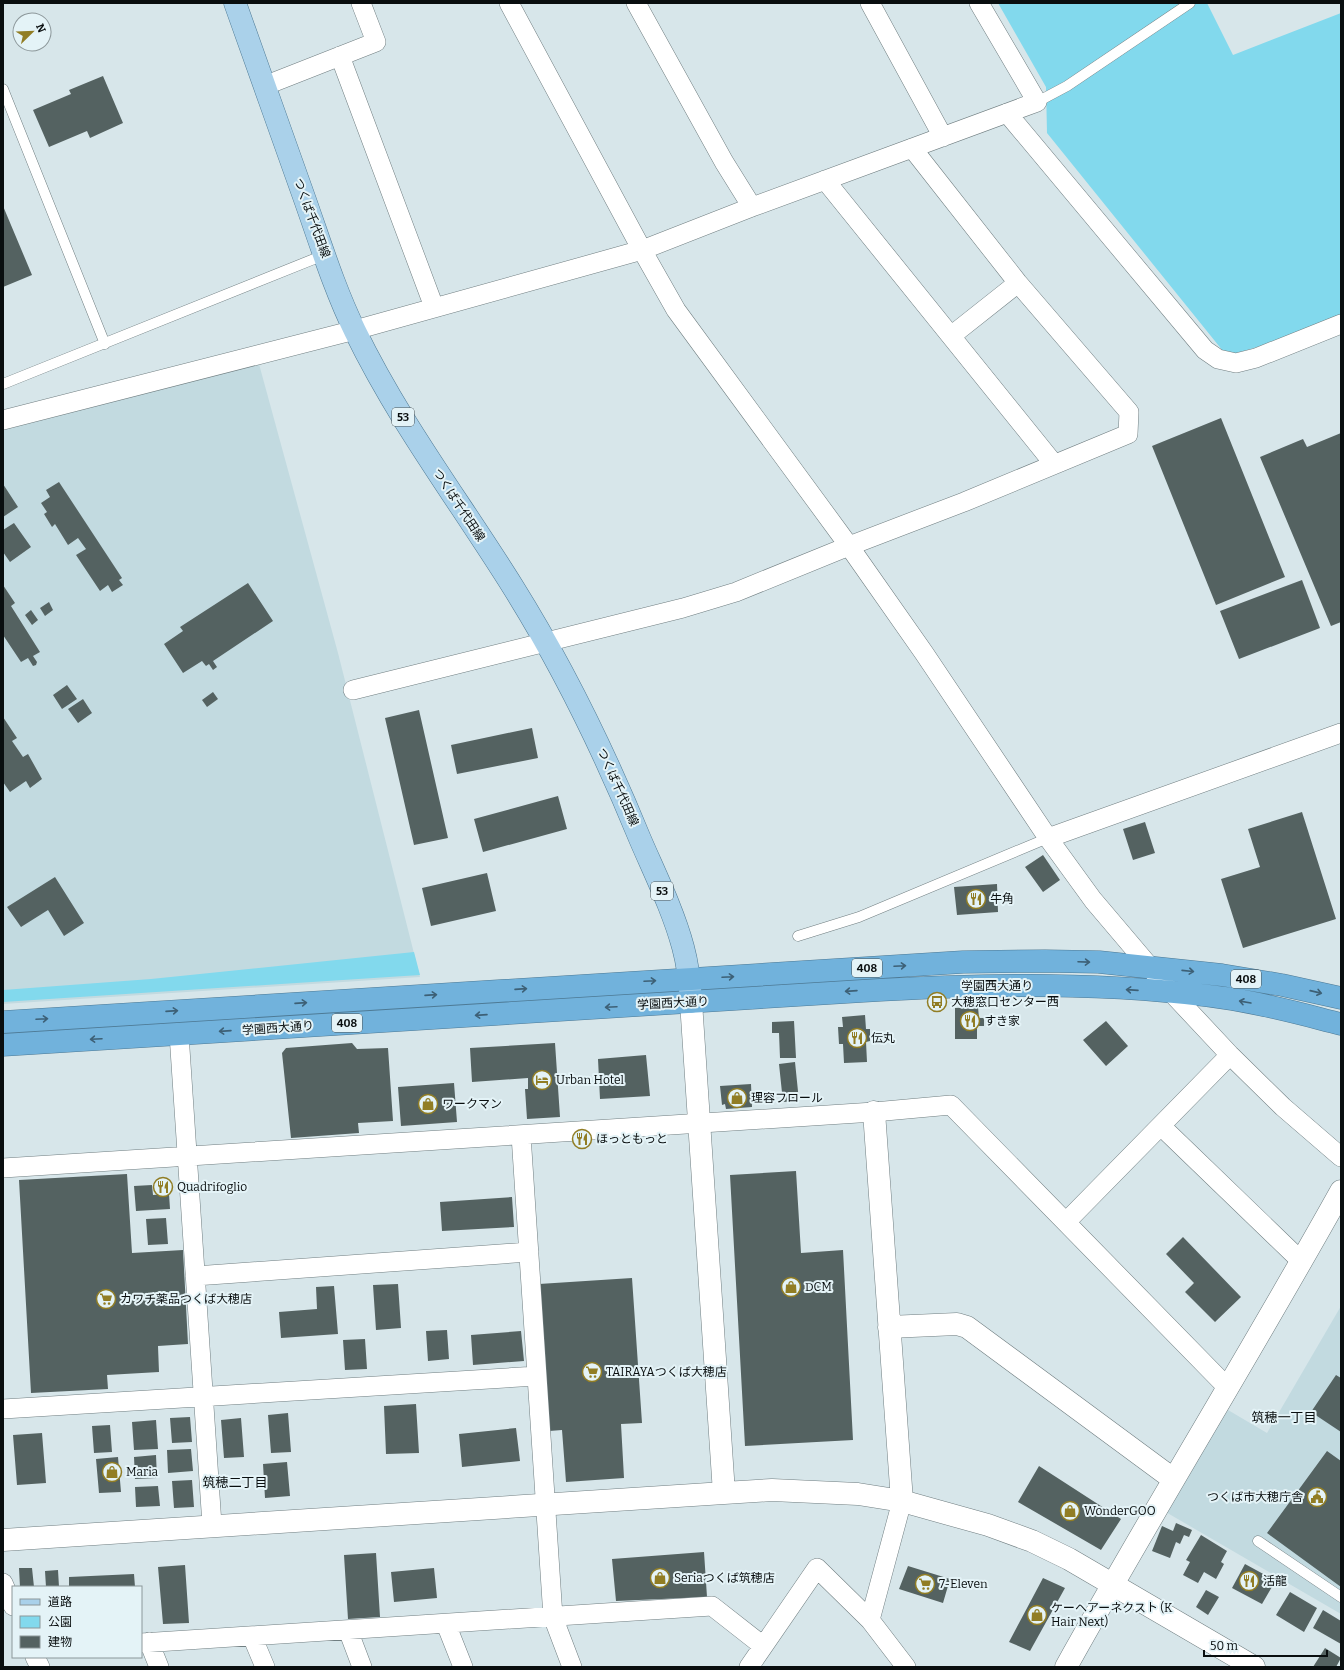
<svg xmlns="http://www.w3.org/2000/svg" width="1344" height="1670" font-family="Bitter,'Noto Sans JP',serif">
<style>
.built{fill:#c2dae0}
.green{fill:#82d9ed}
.building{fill:#546261}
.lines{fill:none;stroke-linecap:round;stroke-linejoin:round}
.lane-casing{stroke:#707e81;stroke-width:11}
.street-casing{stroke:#707e81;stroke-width:20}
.secondary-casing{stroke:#707e81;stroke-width:23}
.primary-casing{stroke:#4d7994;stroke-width:23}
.highway-casing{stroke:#4d7994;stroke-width:23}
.lane{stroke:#fff;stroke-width:10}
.street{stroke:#fff;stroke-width:19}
.secondary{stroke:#fff;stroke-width:22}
.primary{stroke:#aad1ea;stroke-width:22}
.highway{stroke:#71b2dc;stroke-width:22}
.oneway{stroke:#3d6076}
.labels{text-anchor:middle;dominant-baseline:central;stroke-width:4;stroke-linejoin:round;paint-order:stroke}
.shield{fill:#e4f3f7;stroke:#4b5355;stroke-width:1}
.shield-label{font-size:11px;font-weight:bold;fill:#090e0f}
.street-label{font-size:12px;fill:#090e0f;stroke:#e4f3f7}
.poi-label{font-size:12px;fill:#090e0f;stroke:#e4f3f7;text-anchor:start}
.neighbourhood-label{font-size:13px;fill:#090e0f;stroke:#e4f3f7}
</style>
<rect width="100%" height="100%" fill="#d7e6ea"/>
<path class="built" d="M259 364 338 653 420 977 3 1004V429Z
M1341 1306V1614L1164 1511 1228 1410 1267 1433Z"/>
<path class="green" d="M998 3H1207L1233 55 1341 13V322L1227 356 1047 133 1046 87Z
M414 952 420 975 3 1002V990L151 979Z"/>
<path class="building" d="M103 76 123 123 90 138 87 131 49 147 33 110 71 94 69 90Z
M3 206 32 275 3 287Z
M1221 418 1285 577 1216 605 1152 446Z
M1341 433V622L1331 626 1260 457 1303 439 1307 447Z
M59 482 122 578 119 580 123 585 112 592 108 585 100 591 76 555 86 549 78 538 68 545 55 524 52 527 44 514 47 512 41 503 50 497 46 490Z
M3 484 18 507 3 517Z
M14 523 31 547 10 562 3 552V530Z
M1302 580 1320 628 1239 659 1220 611Z
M248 583 273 621 213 661 217 667 213 670 209 664 206 666 202 661 183 673 164 644 183 631 180 627Z
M3 585 15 603 11 606 40 652 33 656 37 662 36 665 33 666 28 658 21 662 3 635Z
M49 602 53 610 45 616 40 608Z
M31 610 38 620 32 625 25 615Z
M67 685 77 699 62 709 53 695Z
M213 692 218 699 207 707 202 700Z
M83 699 92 713 78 723 68 709Z
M419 710 448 838 414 845 385 718Z
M3 717 17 738 12 741 23 757 28 754 42 779 30 788 26 781 10 792 3 782Z
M532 728 538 758 457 774 451 745Z
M558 796 567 829 483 852 474 819Z
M1302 812 1336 919 1243 948 1221 879 1260 867 1248 829Z
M1145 822 1155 853 1133 860 1123 829Z
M1043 855 1060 880 1043 892 1025 867Z
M487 873 496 911 431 926 422 888Z
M55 877 84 923 64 936 48 910 21 927 7 907Z
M997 884 998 912 957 915 954 887Z
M978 1007 979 1018H984V1026H977V1039H955V1008Z
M865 1015 866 1029H870V1041L866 1042 867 1062 844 1063 843 1044H839L838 1027H843L842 1017Z
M794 1021 796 1058H780L779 1033H772V1022Z
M1106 1021 1128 1046 1106 1066 1083 1040Z
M352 1043 357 1049 388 1048 393 1121 358 1123 359 1133 291 1138 282 1053 286 1048Z
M555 1043 560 1117 527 1119 525 1089H528V1078L472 1082 470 1048Z
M646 1055 650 1096 600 1099 598 1059Z
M795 1062 799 1101 783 1102 779 1064Z
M454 1083 457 1122 401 1126 398 1087Z
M751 1084 752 1107 726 1109 725 1104 722 1105 720 1086Z
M796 1171 801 1253 843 1250 853 1440 745 1446 730 1175Z
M127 1174 132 1253 183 1250 188 1344 158 1346 159 1372 107 1375 108 1389 31 1393 19 1180Z
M152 1185 153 1195 169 1194 170 1209 136 1211 134 1186Z
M512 1197 514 1227 442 1231 440 1202Z
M166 1218 168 1244 148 1245 146 1219Z
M1183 1237 1241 1297 1215 1322 1185 1292 1194 1283 1166 1254Z
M632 1278 642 1423 621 1424 624 1478 566 1482 562 1430 549 1431 539 1284Z
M398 1284 401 1328 376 1330 373 1285Z
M334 1286 338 1334 281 1338 279 1312 317 1309 316 1287Z
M447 1330 449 1359 428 1361 426 1331Z
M521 1331 524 1361 473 1365 471 1335Z
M365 1339 367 1369 345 1370 343 1340Z
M1336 1375 1341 1378V1432L1311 1412Z
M416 1404 419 1453 386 1454 384 1406Z
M288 1413 291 1452 271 1453 268 1415Z
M190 1417 192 1442 172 1443 170 1418Z
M241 1418 244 1457 224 1458 221 1420Z
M156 1420 158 1449 134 1450 132 1422Z
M110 1425 112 1452 94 1453 92 1426Z
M516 1428 520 1461 462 1467 459 1434Z
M42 1433 46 1483 17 1485 13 1435Z
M191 1449 193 1471 168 1473 167 1450Z
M1327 1451 1341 1461V1587L1267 1533Z
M156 1455 157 1478 135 1479 134 1457Z
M118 1457 121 1492 99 1493 96 1459Z
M287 1462 290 1496 265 1498 263 1464Z
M1039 1466 1121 1519 1101 1550 1018 1502Z
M192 1480 194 1507 174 1508 172 1481Z
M158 1486 160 1506 136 1507 135 1487Z
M1176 1523 1192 1530 1189 1537 1184 1535 1180 1544 1176 1542 1170 1558 1152 1551 1162 1526 1173 1531Z
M1201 1535 1227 1551 1221 1562 1224 1564 1216 1579 1204 1572 1198 1583 1183 1575 1190 1562 1186 1560Z
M704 1552 707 1597 616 1601 612 1559Z
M376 1553 380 1617 348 1619 344 1555Z
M1245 1564 1280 1583 1277 1587 1273 1585 1262 1604 1232 1588Z
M185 1565 189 1623 163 1624 158 1567Z
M908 1566 950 1579 943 1603 899 1589Z
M19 1568H32L34 1587H20Z
M434 1568 437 1598 394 1602 391 1572Z
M58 1570 59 1587H46L45 1571Z
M134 1574 135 1587H69V1577Z
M1043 1578 1065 1588 1030 1651 1009 1642Z
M1206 1590 1219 1597 1208 1615 1196 1607Z
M1290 1592 1317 1608 1304 1632 1276 1615Z
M1323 1610 1341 1621V1644L1313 1628Z
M1325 1648 1341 1658 1336 1667H1313Z"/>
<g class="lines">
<defs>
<path id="lane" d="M3 89 105 344
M1037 102 1067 86 1190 3
M3 384 324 255
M798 936 859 917 1048 838
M1258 1541 1341 1597"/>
<path id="street" d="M509 3 642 250 676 310 849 546 924 653 1048 838 1093 900 1171 992 1230 1055 1283 1107 1341 1157
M636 3 724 162 752 207
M870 3 943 137
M340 56 434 307
M264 86 376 42 361 3
M1007 113 1205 350 1218 359 1236 363 1256 358 1341 324
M825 180 1054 464
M951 336 1018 283
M3 420 355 330 642 250 752 207 1037 102 979 3
M353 690 683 608 736 592 849 546 964 502 1128 434 1129 412 1018 283 912 148
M1048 838 1341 733
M179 1034 212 1525
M1161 1126 1302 1262
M521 1135 553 1617 572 1667
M3 1168 874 1112 951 1105 1227 1387
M1066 1222 1230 1055
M195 1276 529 1252
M3 1409 537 1376
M3 1583 13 1606
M870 1620 902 1501
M446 1624 463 1667
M348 1630 362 1667
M252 1636 265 1667
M149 1642 159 1667
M141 1643 712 1606 763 1646
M35 1657 40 1667
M749 1667 817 1568 870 1620 906 1667"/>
<path id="secondary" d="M691 1002 724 1493
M874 1112 902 1501
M889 1327 957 1324 967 1327 1173 1479
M3 1540 724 1493 772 1490 858 1494 902 1501 988 1525 1032 1541 1069 1559 1254 1667
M1066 1667C1155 1507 1252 1351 1341 1191"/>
<path id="primary" d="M235 3C258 68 281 132 304 197 320 242 334 288 355 331 399 422 460 502 513 587 563 667 604 751 640 839 655 874 673 910 683 947 688 965 690 984 691 1002"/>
<path id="highway" d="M3 1022 963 962 1045 961 1099 962 1222 975 1282 985 1341 998
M3 1045 863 991C985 984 1110 981 1232 999 1269 1005 1305 1015 1341 1024"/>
</defs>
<use href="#lane" class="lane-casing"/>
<use href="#street" class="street-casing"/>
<use href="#secondary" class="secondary-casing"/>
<use href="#primary" class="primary-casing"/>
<use href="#highway" class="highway-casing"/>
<use href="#lane" class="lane"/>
<use href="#street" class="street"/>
<use href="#secondary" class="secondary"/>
<use href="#primary" class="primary"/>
<use href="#highway" class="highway"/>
</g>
<defs><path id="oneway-shaft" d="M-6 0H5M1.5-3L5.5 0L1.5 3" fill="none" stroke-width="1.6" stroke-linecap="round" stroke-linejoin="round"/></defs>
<g class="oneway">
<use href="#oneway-shaft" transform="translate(1084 962) rotate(2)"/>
<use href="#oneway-shaft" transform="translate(900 966) rotate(-3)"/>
<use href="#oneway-shaft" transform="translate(1188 971) rotate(6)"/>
<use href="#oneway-shaft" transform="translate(728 977) rotate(-3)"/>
<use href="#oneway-shaft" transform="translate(650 981) rotate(-3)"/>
<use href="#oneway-shaft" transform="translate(521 989) rotate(-4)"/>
<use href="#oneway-shaft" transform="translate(1132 990) rotate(-176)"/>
<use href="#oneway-shaft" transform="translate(851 991) rotate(176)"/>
<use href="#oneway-shaft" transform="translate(1316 992) rotate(13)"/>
<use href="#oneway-shaft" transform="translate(431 995) rotate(-4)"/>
<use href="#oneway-shaft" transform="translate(1245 1002) rotate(-170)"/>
<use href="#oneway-shaft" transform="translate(301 1003) rotate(-4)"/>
<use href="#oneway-shaft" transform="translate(611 1007) rotate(177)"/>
<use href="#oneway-shaft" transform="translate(172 1011) rotate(-4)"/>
<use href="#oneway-shaft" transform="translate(481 1015) rotate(176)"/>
<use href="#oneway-shaft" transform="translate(42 1019) rotate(-3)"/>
<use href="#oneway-shaft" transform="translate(225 1031) rotate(176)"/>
<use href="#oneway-shaft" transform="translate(96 1039) rotate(177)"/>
</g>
<defs>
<symbol id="restaurant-ring" viewBox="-11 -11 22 22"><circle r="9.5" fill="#e4f3f7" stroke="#917d24" stroke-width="1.5"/><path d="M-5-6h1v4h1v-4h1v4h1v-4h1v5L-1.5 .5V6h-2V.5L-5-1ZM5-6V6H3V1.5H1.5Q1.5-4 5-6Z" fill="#917d24"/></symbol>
<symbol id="bus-ring" viewBox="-11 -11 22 22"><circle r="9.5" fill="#e4f3f7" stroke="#917d24" stroke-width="1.5"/><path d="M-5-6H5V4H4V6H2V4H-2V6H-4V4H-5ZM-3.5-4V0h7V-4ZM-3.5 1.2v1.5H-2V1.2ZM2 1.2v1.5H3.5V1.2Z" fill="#917d24"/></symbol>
<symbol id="hotel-ring" viewBox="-11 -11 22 22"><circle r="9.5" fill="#e4f3f7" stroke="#917d24" stroke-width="1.5"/><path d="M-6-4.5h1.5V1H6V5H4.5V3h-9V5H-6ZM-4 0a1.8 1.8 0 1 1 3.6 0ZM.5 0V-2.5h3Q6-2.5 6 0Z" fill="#917d24"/></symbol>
<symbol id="shop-ring" viewBox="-11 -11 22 22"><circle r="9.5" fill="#e4f3f7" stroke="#917d24" stroke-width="1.5"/><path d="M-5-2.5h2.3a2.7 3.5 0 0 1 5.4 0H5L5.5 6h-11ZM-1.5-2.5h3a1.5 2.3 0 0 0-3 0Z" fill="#917d24"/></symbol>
<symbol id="supermarket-ring" viewBox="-11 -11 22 22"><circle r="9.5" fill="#e4f3f7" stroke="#917d24" stroke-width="1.5"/><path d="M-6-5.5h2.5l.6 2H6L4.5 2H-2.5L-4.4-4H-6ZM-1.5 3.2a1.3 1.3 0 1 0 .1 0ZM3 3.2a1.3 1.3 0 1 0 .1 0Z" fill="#917d24"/></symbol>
<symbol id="civic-ring" viewBox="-11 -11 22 22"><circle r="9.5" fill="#e4f3f7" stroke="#917d24" stroke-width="1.5"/><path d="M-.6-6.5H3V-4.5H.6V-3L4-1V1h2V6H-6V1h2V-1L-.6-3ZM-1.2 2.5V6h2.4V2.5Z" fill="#917d24"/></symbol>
</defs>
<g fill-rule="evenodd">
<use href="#restaurant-ring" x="965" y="888" width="22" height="22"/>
<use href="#bus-ring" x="926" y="991" width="22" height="22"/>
<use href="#restaurant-ring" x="959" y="1010" width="22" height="22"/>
<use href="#restaurant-ring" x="846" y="1027" width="22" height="22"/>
<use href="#hotel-ring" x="531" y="1069" width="22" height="22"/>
<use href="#shop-ring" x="726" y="1087" width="22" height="22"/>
<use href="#shop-ring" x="417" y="1093" width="22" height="22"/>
<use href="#restaurant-ring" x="571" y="1128" width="22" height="22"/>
<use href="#restaurant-ring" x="152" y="1176" width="22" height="22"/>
<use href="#shop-ring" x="780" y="1276" width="22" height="22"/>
<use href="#supermarket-ring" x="95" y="1288" width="22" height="22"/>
<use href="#supermarket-ring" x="581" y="1361" width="22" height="22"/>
<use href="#shop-ring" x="101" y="1461" width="22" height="22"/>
<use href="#civic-ring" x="1306" y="1486" width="22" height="22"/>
<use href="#shop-ring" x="1059" y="1500" width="22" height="22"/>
<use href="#shop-ring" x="649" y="1567" width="22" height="22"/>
<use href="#restaurant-ring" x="1238" y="1570" width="22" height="22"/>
<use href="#supermarket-ring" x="914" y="1573" width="22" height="22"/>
<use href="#shop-ring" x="1026" y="1604" width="22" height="22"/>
</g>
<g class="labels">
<g class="shield">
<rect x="392" y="408" width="22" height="18" rx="3"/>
<rect x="651" y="882" width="22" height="18" rx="3"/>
<rect x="852" y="959" width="30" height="18" rx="3"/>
<rect x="1231" y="970" width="30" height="18" rx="3"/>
<rect x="332" y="1014" width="30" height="18" rx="3"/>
</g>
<g class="shield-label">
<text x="403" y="417">53</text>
<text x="662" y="891">53</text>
<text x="867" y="968">408</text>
<text x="1246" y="979">408</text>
<text x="347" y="1023">408</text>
</g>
<g class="street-label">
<text transform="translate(312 218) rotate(70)">つくば千代田線</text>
<text transform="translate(459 505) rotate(57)">つくば千代田線</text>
<text transform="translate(618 787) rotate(66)">つくば千代田線</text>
<text x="997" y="986">学園西大通り</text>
<text transform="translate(673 1003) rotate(-3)">学園西大通り</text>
<text transform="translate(278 1028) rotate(-4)">学園西大通り</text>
</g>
<g class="poi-label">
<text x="990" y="899">牛角</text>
<text x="951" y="1002">大穂窓口センター西</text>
<text x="984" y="1021">すき家</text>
<text x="871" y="1038">伝丸</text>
<text x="556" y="1080">Urban Hotel</text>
<text x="751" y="1098">理容フロール</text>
<text x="442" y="1104">ワークマン</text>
<text x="596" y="1139">ほっともっと</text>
<text x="177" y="1187">Quadrifoglio</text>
<text x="805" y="1287">DCM</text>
<text x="120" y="1299">カワチ薬品つくば大穂店</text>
<text x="606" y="1372">TAIRAYAつくば大穂店</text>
<text x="126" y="1472">Maria</text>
<text x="1303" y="1497" text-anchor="end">つくば市大穂庁舎</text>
<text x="1084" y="1511">WonderGOO</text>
<text x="674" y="1578">Seriaつくば筑穂店</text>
<text x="1263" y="1581">活龍</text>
<text x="939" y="1584">7-Eleven</text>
<text x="1051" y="1608">ケーヘアーネクスト (K<tspan x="1051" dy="14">Hair Next)</tspan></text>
</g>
<g class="neighbourhood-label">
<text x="1284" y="1417">筑穂一丁目</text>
<text x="235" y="1482">筑穂二丁目</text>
</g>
</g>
<rect width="1344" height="1670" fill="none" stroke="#090e0f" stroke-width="8"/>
<rect x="12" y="1586" width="130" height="72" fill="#e4f3f7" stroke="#8c979a"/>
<rect x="20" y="1599" width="20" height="6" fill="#aad1ea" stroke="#8c979a"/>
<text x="48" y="1606" font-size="12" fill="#090e0f">道路</text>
<rect x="20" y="1616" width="20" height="12" fill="#82d9ed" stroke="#8c979a"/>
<text x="48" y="1626" font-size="12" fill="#090e0f">公園</text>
<rect x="20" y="1636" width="20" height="12" fill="#546261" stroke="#8c979a"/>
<text x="48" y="1646" font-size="12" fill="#090e0f">建物</text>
<g transform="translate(32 32) rotate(67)"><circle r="19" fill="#e4f3f7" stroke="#8c979a"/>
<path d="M0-3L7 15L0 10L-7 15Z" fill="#917d24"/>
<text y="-6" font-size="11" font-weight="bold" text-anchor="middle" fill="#090e0f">N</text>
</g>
<path d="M1204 1650v6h123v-6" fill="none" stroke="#090e0f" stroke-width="2"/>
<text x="1210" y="1650" font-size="12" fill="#090e0f" stroke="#e4f3f7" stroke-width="3" paint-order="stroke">50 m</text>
</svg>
